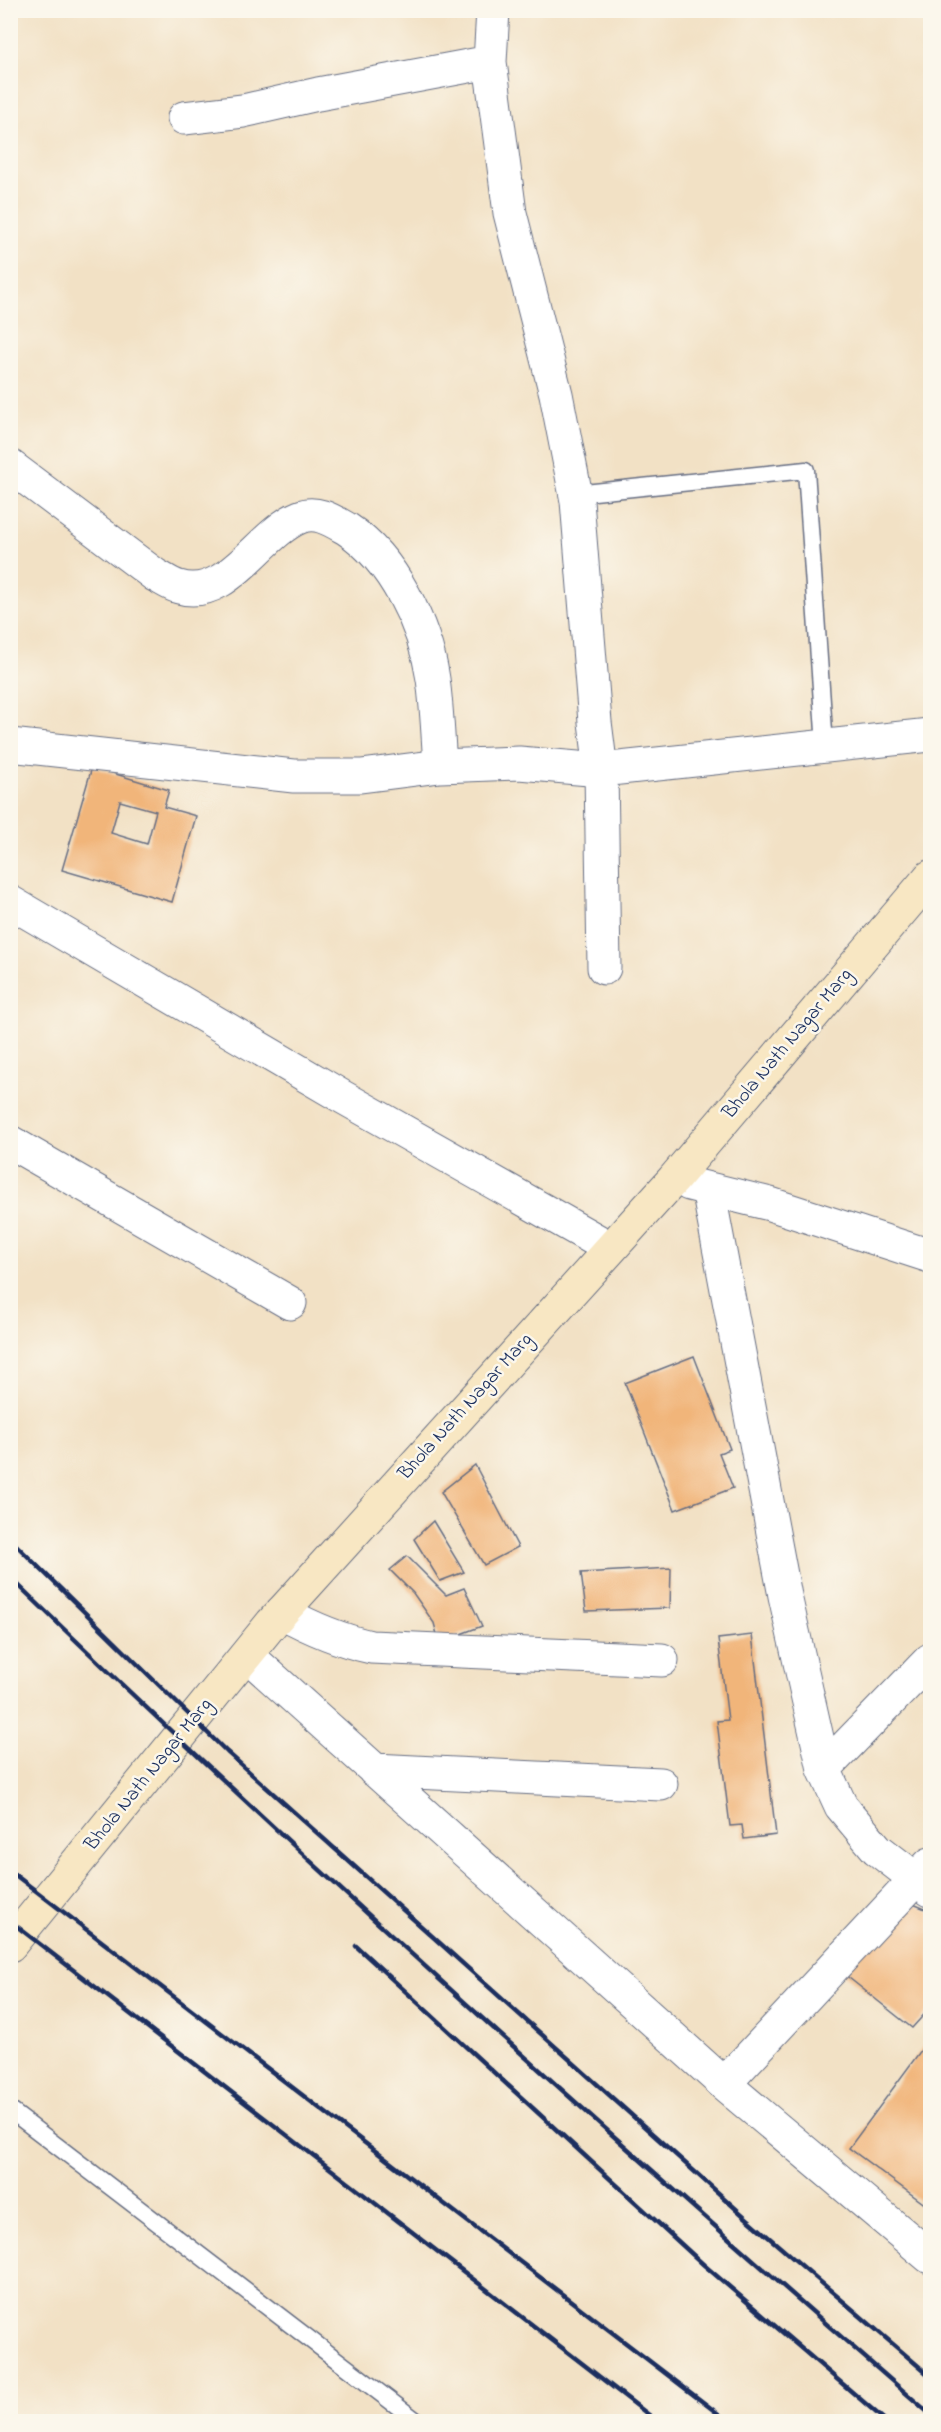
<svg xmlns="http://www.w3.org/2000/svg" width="941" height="2432" font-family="'Indie Flower',sans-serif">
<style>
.building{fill:#f1b57a;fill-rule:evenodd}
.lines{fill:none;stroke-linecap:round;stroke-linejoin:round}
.lane-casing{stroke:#666d82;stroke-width:19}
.street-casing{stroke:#666d82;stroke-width:35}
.secondary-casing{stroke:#666d82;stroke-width:35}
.lane{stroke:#fff;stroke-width:16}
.street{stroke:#fff;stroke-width:33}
.secondary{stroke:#f8e7c3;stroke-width:33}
.rail{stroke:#1b2f5e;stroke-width:4.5}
.labels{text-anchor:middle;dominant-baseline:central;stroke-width:5;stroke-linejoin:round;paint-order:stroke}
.street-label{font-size:20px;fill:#1b2f5e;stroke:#fbf7ec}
</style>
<rect width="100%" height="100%" fill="#fbf7ec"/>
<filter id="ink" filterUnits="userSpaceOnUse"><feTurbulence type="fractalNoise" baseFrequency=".0167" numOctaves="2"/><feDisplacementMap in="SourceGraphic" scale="12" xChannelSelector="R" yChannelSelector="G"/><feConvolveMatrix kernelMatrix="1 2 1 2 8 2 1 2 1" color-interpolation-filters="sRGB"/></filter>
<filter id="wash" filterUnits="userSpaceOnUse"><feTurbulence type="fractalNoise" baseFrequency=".008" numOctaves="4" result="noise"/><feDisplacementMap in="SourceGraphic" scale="24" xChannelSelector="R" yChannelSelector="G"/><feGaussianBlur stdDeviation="1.35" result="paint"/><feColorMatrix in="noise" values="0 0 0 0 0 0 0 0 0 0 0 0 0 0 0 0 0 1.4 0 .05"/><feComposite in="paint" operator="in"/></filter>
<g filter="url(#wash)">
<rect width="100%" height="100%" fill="#f2e1c5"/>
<g id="blocks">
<path class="building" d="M92 767 169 790 164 807 196 816 172 902 62 870ZM120 801 156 811 147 844 111 833Z
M694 1356 730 1449 719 1453 733 1488 675 1510 625 1383Z
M475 1465 518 1547 484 1565 441 1492Z
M433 1521 464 1572 440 1581 414 1539Z
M407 1556 446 1595 464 1588 482 1626 439 1642 434 1623 413 1593 390 1570Z
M671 1568 670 1608 586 1611 581 1573Z
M752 1635 776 1835 744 1839 742 1825 730 1826 717 1721 728 1720 718 1639Z
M906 1901 930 1911V2008L912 2028 839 1970Z
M930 2038V2208L849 2148Z"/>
</g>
</g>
<g filter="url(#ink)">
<use href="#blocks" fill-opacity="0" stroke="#666d82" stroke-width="1.5"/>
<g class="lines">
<defs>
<path id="lane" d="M575 494 806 470 825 746
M10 2110 418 2422"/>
<path id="street" d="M493 10 490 62 510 213 556 394 577 501 595 722 601 770 604 968
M184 118 243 111 318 94 490 62
M10 466 155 575C163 579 171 585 179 587 227 602 260 533 300 517 317 510 333 521 347 529 393 559 425 626 433 679 437 708 438 737 440 766
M10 745 294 776H361L440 766 519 763 601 770 930 735
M10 902 341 1096 610 1248
M10 1142 290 1303
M689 1184 770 1204 930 1256
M708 1189 785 1596 824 1769 841 1806 877 1849 930 1890
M282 1612C311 1628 339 1640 371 1647L662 1660
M247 1655 724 2084 930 2257
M824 1769 930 1660
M374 1770 661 1784
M724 2084 930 1864"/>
<path id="secondary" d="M10 1945 272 1623 673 1180 930 877"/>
</defs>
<use href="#lane" class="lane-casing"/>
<use href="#street" class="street-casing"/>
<use href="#secondary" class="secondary-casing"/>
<use href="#lane" class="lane"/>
<use href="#street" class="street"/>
<use href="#secondary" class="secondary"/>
<path class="rail" d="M10 1539 227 1752 744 2216 930 2376
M10 1577C308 1866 617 2143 930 2414
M10 1871 729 2422
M10 1921 658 2422
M356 1946 704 2265 887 2422"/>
</g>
</g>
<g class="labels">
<g class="street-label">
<text transform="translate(788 1044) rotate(-50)">Bhola Nath Nagar Marg</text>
<text transform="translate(466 1407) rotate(-48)">Bhola Nath Nagar Marg</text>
<text transform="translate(149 1775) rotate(-51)">Bhola Nath Nagar Marg</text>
</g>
</g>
<rect width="941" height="2432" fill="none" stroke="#fbf7ec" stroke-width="36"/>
</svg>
